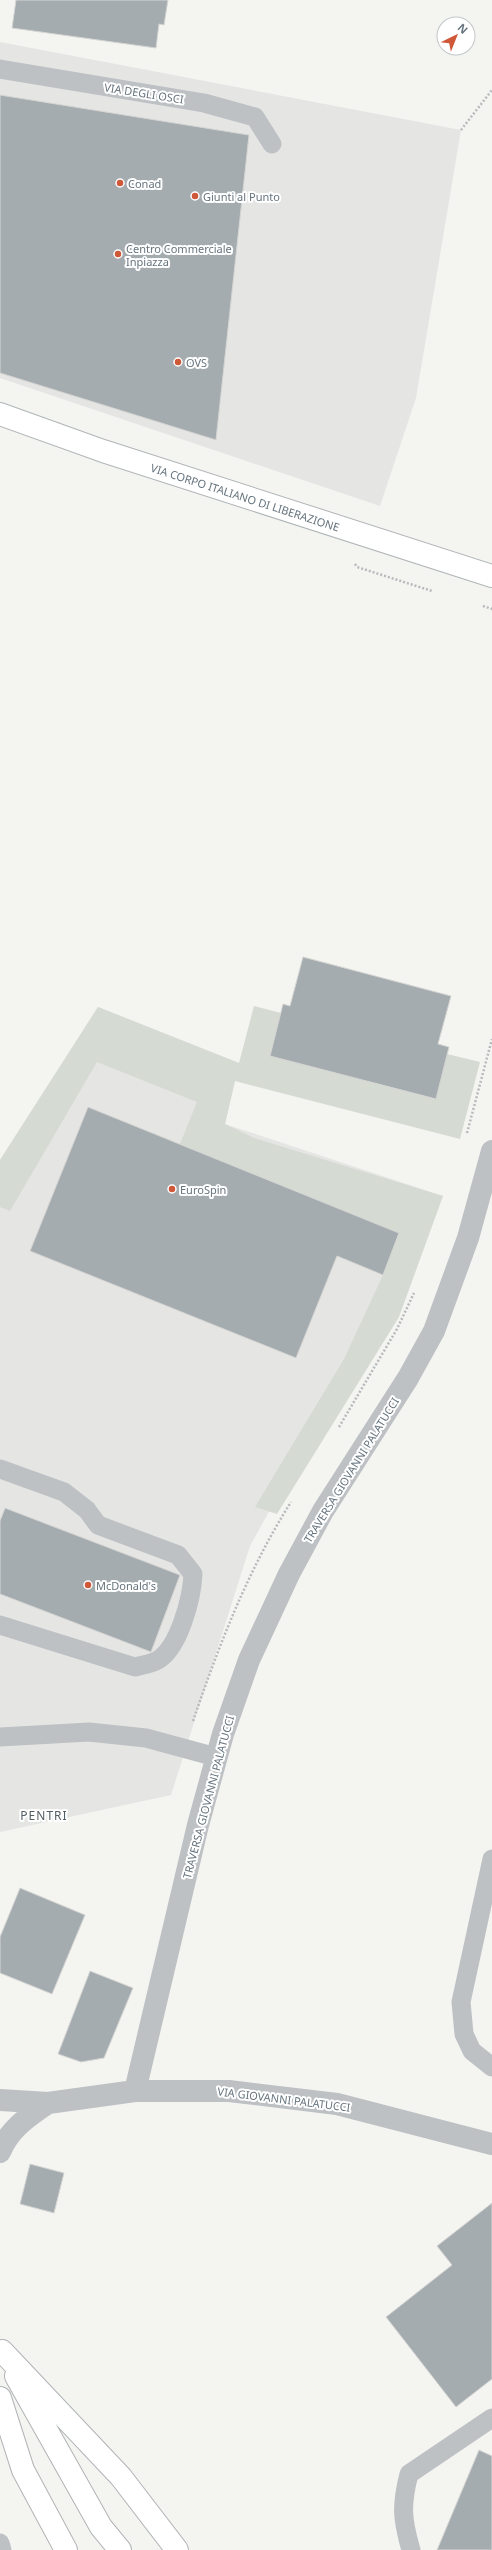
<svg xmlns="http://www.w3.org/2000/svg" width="492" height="2550" font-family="'Noto Sans',sans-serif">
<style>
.built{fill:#e5e5e4}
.green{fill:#d5dad2}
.building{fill:#a5acb0;stroke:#d5d5d3}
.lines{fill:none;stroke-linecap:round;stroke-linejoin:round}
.secondary-casing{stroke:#b0b5b8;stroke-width:24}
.highway-casing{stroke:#b0b4b6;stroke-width:24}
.path{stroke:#b7babc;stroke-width:2.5;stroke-dasharray:2 2;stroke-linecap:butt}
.lane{stroke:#bdc1c4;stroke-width:19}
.street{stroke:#bdc1c4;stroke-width:22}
.secondary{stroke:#fff;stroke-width:22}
.highway{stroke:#fff;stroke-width:22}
.poi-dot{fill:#ce5837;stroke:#fff;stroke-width:1.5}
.labels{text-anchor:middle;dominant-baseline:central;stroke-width:4;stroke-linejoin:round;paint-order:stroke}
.street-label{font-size:11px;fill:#66747e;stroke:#fff}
.poi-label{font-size:11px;fill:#66747e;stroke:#fff;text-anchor:start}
.neighbourhood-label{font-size:12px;letter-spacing:1px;fill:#535d64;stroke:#fff}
</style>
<rect width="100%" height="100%" fill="#f4f4f1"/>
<path class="built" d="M0 42 461 130 416 398 380 506 0 378Z
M98 1007 239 1063 225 1124 443 1196 250 1546 171 1795 0 1832V1160Z"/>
<path class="green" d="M254 1006 281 1013 270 1056 435 1099 447 1054 480 1062 460 1139 235 1081 225 1124 254 1138 443 1196 399 1317 277 1514 255 1507 344 1359 383 1275 399 1233 180 1144 197 1102 97 1062 10 1211 0 1207V1160L98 1007 239 1063Z"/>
<path class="building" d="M16 0H168L164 25 159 24 156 48 12 28Z
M0 95 249 135 216 440 0 373Z
M303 957 451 996 438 1044 449 1047 436 1099 270 1056 283 1004 290 1006Z
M88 1107 399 1233 383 1275 337 1256 296 1358 30 1251Z
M5 1508 180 1575 151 1652 0 1594V1521Z
M20 1888 85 1915 52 1994 0 1973V1937Z
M90 1971 133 1988 104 2058 81 2062 58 2054Z
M30 2164 64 2173 54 2213 20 2204Z
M492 2203V2379L456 2407 386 2317 452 2265 437 2246Z
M479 2450 492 2456V2550H437Z"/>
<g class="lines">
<defs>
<g id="secondary">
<path id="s1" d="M0 414 103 451 492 576"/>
</g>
<path id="highway" d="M2 2351 121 2477 177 2550
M16 2376 101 2527 120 2550
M0 2398 23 2470 66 2550"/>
</defs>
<use href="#secondary" class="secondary-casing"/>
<use href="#highway" class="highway-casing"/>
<path class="path" d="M461 130 492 90
M355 564 357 567 432 591
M483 606 492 609
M467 1133 492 1039
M339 1427 397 1329 414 1293
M193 1721C219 1645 248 1570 291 1502"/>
<path class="lane" d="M0 69 204 103 255 117 272 144
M0 1469 64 1492 87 1510 98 1525 178 1555 193 1574C192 1597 179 1650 156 1661 150 1664 142 1665 135 1667L0 1625
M0 1737 89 1732 146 1738 216 1757
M492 1859 461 2002 464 2034 472 2051 492 2067
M0 2543 2 2550
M411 2550C402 2519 401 2505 409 2474L492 2418"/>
<path class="street" d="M135 2091 198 1825 223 1734 249 1660 289 1574 323 1511 408 1378 434 1331 468 1238 492 1151
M0 2100 48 2103 135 2091H229L337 2104 492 2144
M0 2152C10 2128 28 2117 48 2103"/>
<use href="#secondary" class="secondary"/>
<use href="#highway" class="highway"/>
</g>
<g class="poi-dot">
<circle cx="120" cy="183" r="4"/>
<circle cx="195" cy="196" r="4"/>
<circle cx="118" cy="254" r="4"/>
<circle cx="178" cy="362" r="4"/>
<circle cx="172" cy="1189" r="4"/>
<circle cx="88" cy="1585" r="4"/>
</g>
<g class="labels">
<g class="street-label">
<text transform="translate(144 93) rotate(9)">VIA DEGLI OSCI</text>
<text stroke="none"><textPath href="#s1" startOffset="259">VIA CORPO ITALIANO DI LIBERAZIONE</textPath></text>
<text transform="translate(351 1470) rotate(-58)">TRAVERSA GIOVANNI PALATUCCI</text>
<text transform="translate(208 1797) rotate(-75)">TRAVERSA GIOVANNI PALATUCCI</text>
<text transform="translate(284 2099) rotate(7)">VIA GIOVANNI PALATUCCI</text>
</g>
<g class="poi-label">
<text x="128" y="183">Conad</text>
<text x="203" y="196">Giunti al Punto</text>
<text x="126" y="248">Centro Commerciale<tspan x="126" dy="13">Inpiazza</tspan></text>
<text x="186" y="362">OVS</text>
<text x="180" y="1189">EuroSpin</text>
<text x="96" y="1585">McDonald's</text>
</g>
<g class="neighbourhood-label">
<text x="44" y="1815">PENTRI</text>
</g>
</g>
<g transform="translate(456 36) rotate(43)"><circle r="19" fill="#ffffff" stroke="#c2c7cb"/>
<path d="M0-3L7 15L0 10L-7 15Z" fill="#ce5837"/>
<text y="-6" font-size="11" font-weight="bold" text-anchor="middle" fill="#66747e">N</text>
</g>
</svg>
